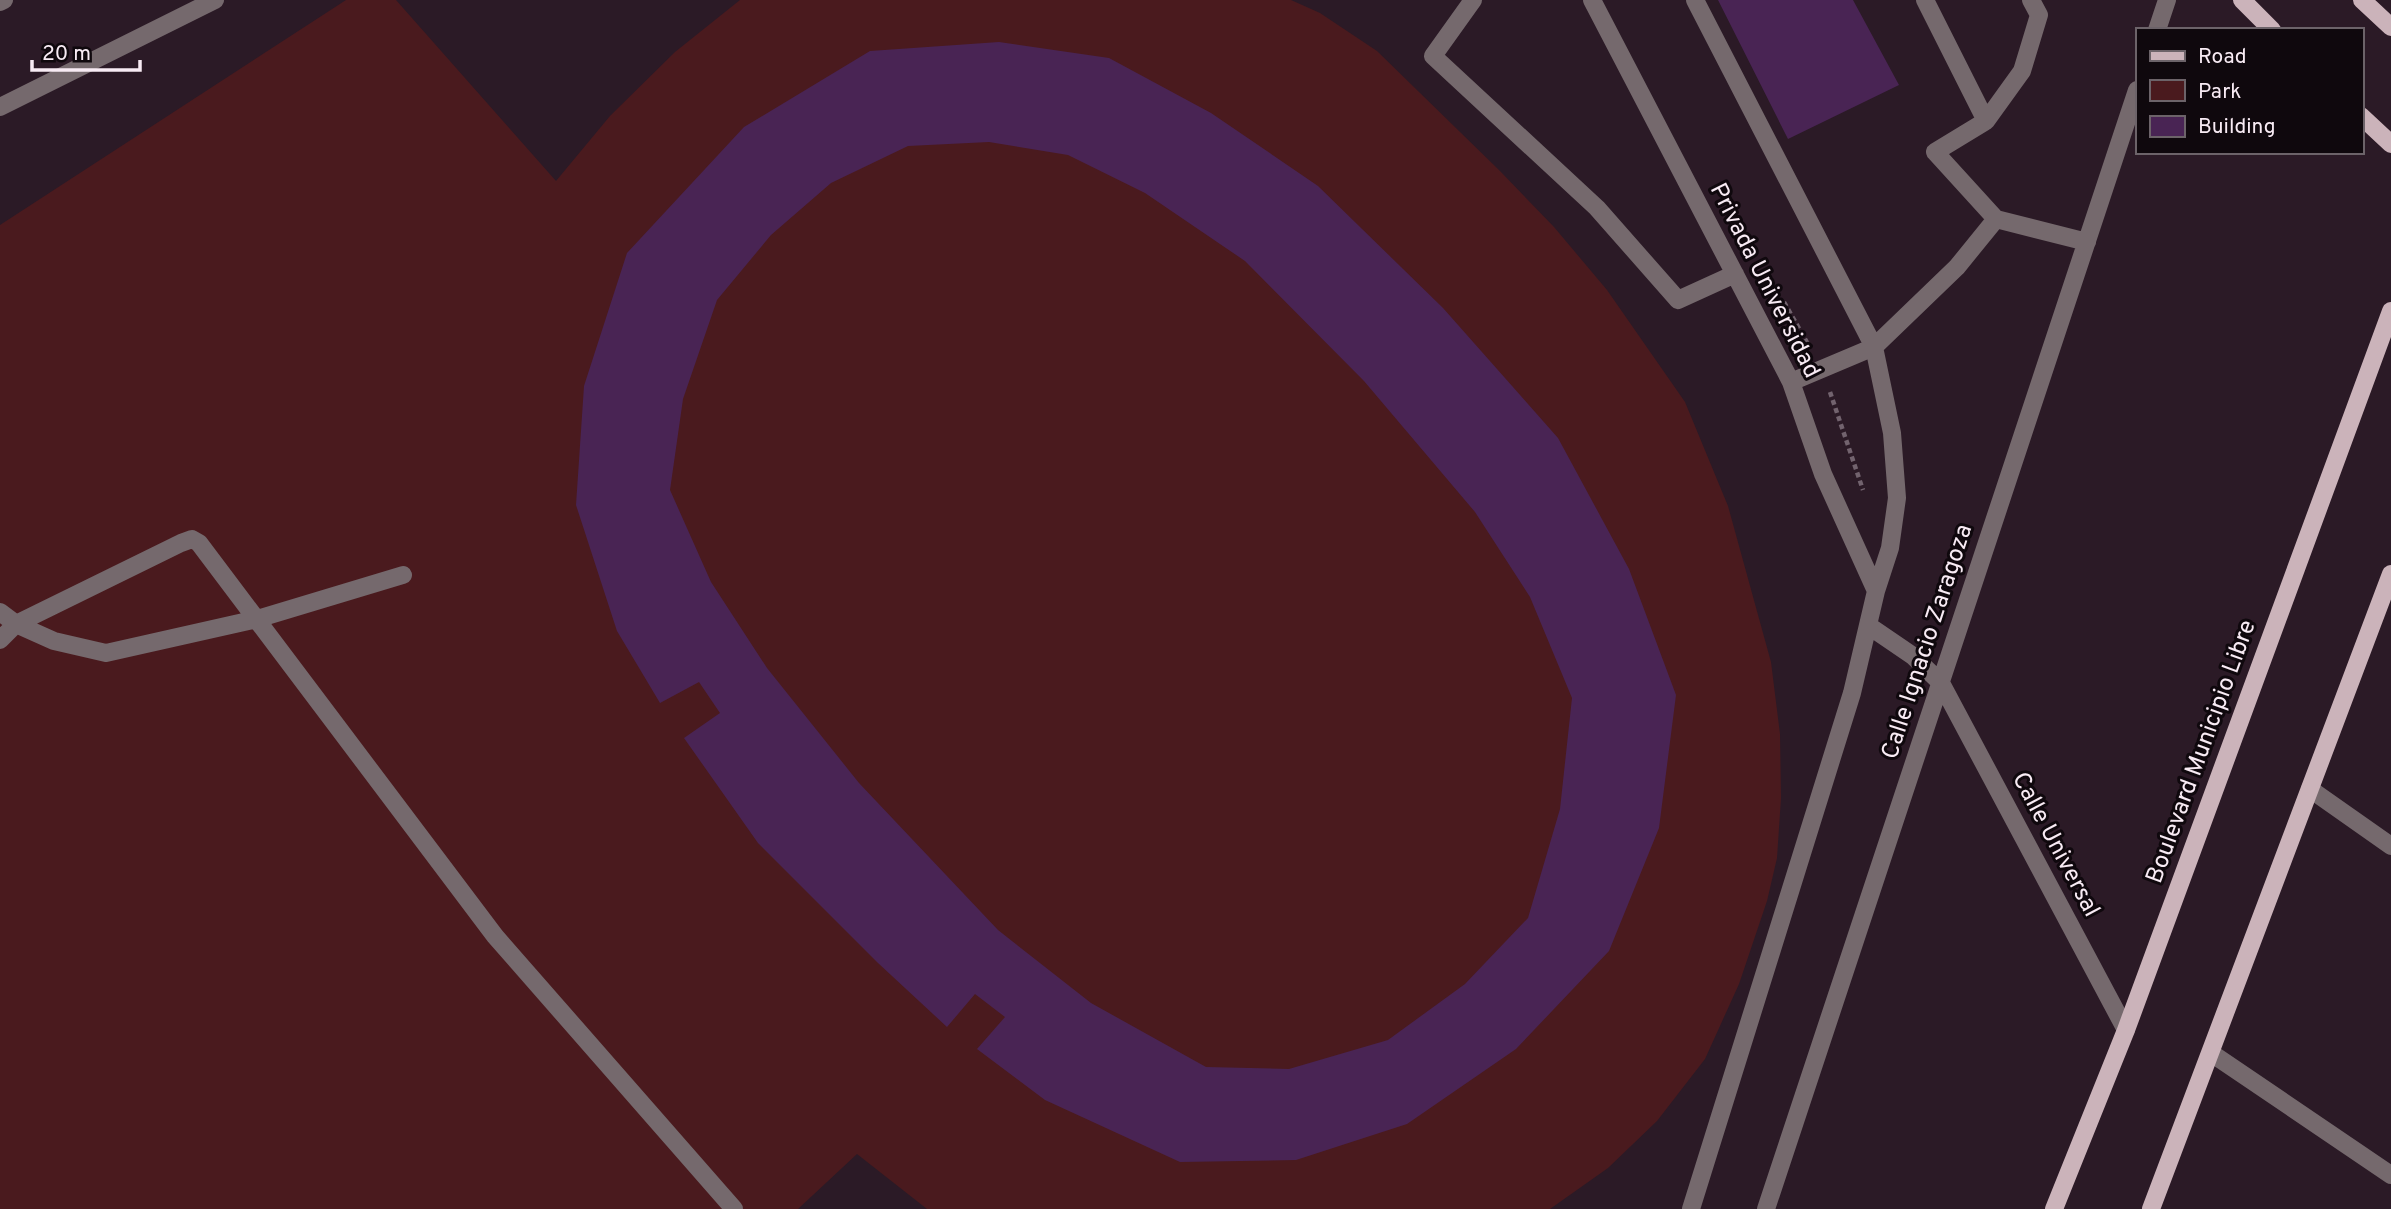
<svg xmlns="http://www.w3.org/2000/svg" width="2391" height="1209" font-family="Overpass,sans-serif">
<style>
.green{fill:#4a1a1e}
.building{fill:#492454;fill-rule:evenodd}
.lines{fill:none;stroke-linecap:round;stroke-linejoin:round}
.path{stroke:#72636e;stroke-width:4.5;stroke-dasharray:5 3.5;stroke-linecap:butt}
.minor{stroke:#75696d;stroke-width:18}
.major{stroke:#cbb3ba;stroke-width:18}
.labels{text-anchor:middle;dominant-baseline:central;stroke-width:6;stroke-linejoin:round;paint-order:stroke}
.street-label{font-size:24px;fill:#f8ebf4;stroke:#0f080d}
</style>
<rect width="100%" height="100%" fill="#2b1a26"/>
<path class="green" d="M346 0H396L556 181 610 116 675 52 740 0H1291L1320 13 1377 51 1500 171 1554 227 1607 290 1685 402 1728 506 1771 662 1780 734 1781 798 1777 858 1767 901 1739 984 1705 1059 1657 1121 1608 1168 1550 1209H927L857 1154 798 1209H0V225Z"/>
<path class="building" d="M1718 0H1853L1899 85 1788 139Z
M999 42 1109 58 1211 113 1318 186 1443 308 1558 438 1629 569 1676 695 1659 828 1609 951 1516 1049 1407 1124 1296 1160 1180 1162 1045 1100 977 1049 1005 1017 975 994 947 1027 878 963 758 843 684 738 720 713 699 682 660 703 617 631 576 505 584 386 627 253 744 127 870 51ZM989 142 1068 155 1145 193 1245 261 1364 381 1475 512 1530 597 1572 698 1560 809 1528 918 1465 984 1388 1040 1289 1069 1206 1067 1091 1003 998 930 859 783 767 668 711 582 670 490 683 399 717 300 771 235 831 183 908 146Z"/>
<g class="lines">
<path class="path" d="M1784 302 1809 346
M1830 392 1863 490"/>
<path class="minor" d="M1473 0 1433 56 1597 208 1678 300 1735 274
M1592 0 1791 382 1823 474 1876 591
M1925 0 1986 121 1935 152 1996 219 2087 242
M0 2 4 0
M2157 30 2167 0
M0 107 215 0
M1986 121 2022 71 2039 15 2031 0
M1791 382 1874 347 1957 267 1996 219
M0 612 16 624 54 641 106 653 257 619 403 575
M1869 626 1913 656 1941 683 2126 1030
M0 640 16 624 181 543 192 539 199 543 495 936 734 1209
M2310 789 2391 846
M2211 1053 2391 1175
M1691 1209 1852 693 1876 591 1890 548 1897 498 1892 433 1874 347 1695 0
M1766 1209 2137 90"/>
<path class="major" d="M2242 0 2272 30
M2362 0 2391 27
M2361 116 2391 144
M2054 1209 2126 1030 2391 311
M2151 1209 2391 574"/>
</g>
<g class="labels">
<g class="street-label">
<text transform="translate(1764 281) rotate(63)">Privada Universidad</text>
<text transform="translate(1928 642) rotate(-72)">Calle Ignacio Zaragoza</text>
<text transform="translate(2202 752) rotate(-70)">Boulevard Municipio Libre</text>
<text transform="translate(2055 845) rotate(62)">Calle Universal</text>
</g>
</g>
<rect x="2136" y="28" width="228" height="126" fill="#0f080d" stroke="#6c6369" stroke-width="2"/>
<rect x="2150" y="51" width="35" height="10" fill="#cbb3ba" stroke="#6c6369" stroke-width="2"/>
<text x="2198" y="63" font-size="21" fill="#f8ebf4">Road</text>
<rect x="2150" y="80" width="35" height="21" fill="#4a1a1e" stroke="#6c6369" stroke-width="2"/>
<text x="2198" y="98" font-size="21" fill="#f8ebf4">Park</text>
<rect x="2150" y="116" width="35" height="21" fill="#492454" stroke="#6c6369" stroke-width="2"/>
<text x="2198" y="133" font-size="21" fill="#f8ebf4">Building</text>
<path d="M32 60v10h108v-10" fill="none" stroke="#f8ebf4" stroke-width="3.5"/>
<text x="42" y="60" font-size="21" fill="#f8ebf4" stroke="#0f080d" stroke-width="5" paint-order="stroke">20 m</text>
</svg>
